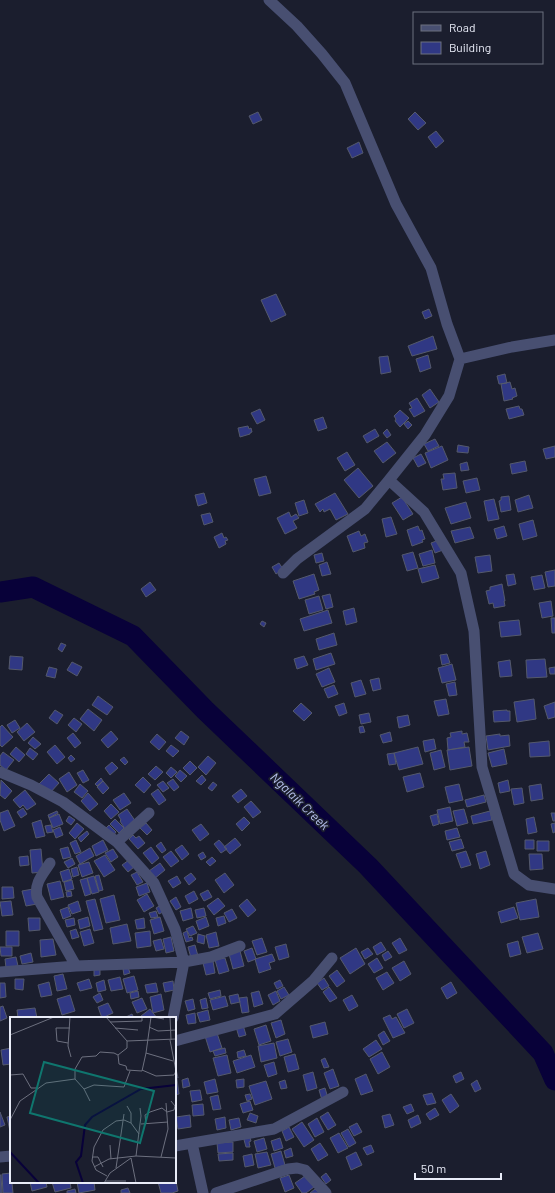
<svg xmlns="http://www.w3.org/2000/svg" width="555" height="1193" font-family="Barlow,sans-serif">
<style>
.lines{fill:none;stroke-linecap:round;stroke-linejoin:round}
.river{stroke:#080139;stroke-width:21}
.building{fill:#303884;stroke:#54596c}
.minor{stroke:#484f71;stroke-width:11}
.labels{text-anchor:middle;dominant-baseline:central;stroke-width:3.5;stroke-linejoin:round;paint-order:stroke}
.water-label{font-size:13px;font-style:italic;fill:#b6c0ec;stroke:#1b1e2e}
.inset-river{fill:none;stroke:#080139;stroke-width:2}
.inset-road{fill:none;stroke:#6d707f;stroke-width:1}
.view{fill:#0f766e;fill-opacity:0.15;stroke:#0f766e;stroke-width:2}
.inset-edge{fill:none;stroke:#e9ecf8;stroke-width:2}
</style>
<rect width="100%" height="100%" fill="#1b1e2e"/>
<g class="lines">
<path class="river" d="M0 592 33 587 133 636 205 710 368 866 543 1053 555 1080"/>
</g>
<path class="building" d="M258 112 262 120 253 124 249 116Z
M415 112 426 123 418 130 408 119Z
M436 131 444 141 436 148 428 137Z
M359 142 363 153 352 158 347 148Z
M276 294 286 315 271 322 261 300Z
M429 309 432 316 425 319 422 312Z
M433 336 437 349 412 356 408 346Z
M428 355 431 368 420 372 416 359Z
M388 356 391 372 381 374 379 357Z
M505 374 507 383 499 384 497 376Z
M510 382 512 389 515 388 517 396 512 398 513 399 504 401 501 384Z
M430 389 439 402 430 408 422 395Z
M417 398 425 411 414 417 409 409 412 408 409 403Z
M519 406 520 409H522L524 415 509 419 506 409Z
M260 409 265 420 257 424 251 413Z
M400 410 409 418 400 427 395 421 396 419 394 416Z
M323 417 327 428 318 431 314 420Z
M408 421 412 425 408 429 404 424Z
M248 426 249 429 251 428 252 432 250 433V434L240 437 238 428Z
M375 429 379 436 367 443 363 436Z
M387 429 391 435 387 438 383 433Z
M435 439 439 446 428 451 424 444Z
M387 442 396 453 383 463 374 451Z
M458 445 469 447 468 453 457 452Z
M442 446 448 460 431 468 425 453Z
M555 446V457L546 459 543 449Z
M347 452 355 465 345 471 337 458Z
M421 454 426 463 418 467 413 458Z
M525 461 527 471 512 474 510 464Z
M467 462 469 470 461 471 460 464Z
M358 468 373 486 359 498 344 480Z
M455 473 457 488 443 490 441 479H444L443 474Z
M266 476 271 493 259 496 254 479Z
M477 478 480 490 466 493 463 481Z
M204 493 207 503 198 506 195 495Z
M335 493 348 514 336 520 330 509 324 512 323 509 320 512 315 504Z
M529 495 533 508 518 512 515 500Z
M509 496 511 510 501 512 499 501 501 500V497Z
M402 497 413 514 403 520 392 503Z
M494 499 499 519 488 521 484 501Z
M304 500 308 513 299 516 295 503Z
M466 502 471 518 451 524 445 508Z
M289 512 291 517 296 514 299 518 293 521 297 528 285 534 277 518Z
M210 513 213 522 204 525 201 515Z
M391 517 397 534 386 537 382 519Z
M533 520 537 536 523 540 519 524Z
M418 526 420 531 422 530 425 539 422 540 423 542 412 546 407 530Z
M504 526 507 536 497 539 494 529Z
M470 527 474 538 455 543 451 531Z
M359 531 361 536 365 534 368 542 364 543 365 548 353 552 347 536Z
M222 533 224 538 226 537 228 540 225 541 226 544 219 548 214 537Z
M439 540 443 550 435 553 431 543Z
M432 550 435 563 423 566 419 554Z
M413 552 418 568 407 571 402 555Z
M322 553 324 561 316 563 314 555Z
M490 555 492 571 478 573 475 557Z
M327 562 331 574 322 576 319 565Z
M279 563 283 569 276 574 272 567Z
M435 565 439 578 422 583 418 569Z
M555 570V586L548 587 545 572Z
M314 574 319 590 314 592 315 594 299 599 293 581Z
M514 574 516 584 508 586 506 575Z
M542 575 545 588 534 590 531 577Z
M150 582 156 590 146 597 141 589Z
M502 584 505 601H504L505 606 494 608 493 603 489 604 486 591 490 590V587Z
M330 594 333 607 326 609 322 596Z
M319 596 323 610 309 614 305 600Z
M551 601 553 616 542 618 539 603Z
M354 608 357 622 346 625 343 611Z
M328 610 332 623 304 631 300 619Z
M551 618H555V633H552Z
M519 620 521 635 501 637 499 622Z
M262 621 266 623 264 627 260 624Z
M334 633 337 645 319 650 316 639Z
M61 643 66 645 62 652 58 649Z
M331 653 335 664 316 670 313 659Z
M447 654 450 663 442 665 440 655Z
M10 656 23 657 22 670 9 669Z
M304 656 308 665 297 669 294 659Z
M545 659 547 677 527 678 526 660Z
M510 660 512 676 500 677 498 662Z
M72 662 82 667 77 676 67 670Z
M452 664 456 680 442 683 438 668Z
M49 667 57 669 55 678 46 676Z
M555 667V674H550L549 668Z
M329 668 335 682 322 687 316 674Z
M379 678 381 689 373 691 370 680Z
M361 680 366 694 355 697 351 683Z
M455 682 457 695 449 696 446 684Z
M334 685 338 694 328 698 324 689Z
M98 696 113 707 107 715 92 705Z
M446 699 449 714 438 716 434 701Z
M534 699 536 719 517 722 514 702Z
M555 702V717L548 719 544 706Z
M301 703 312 713 304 721 293 711Z
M344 703 347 713 339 716 335 706Z
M88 709 102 720 94 731 80 719Z
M55 710 63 715 57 724 49 718Z
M507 710V711H510V721L494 722 493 711Z
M369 713 371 722 361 724 359 715Z
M408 715 410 725 399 728 397 717Z
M74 718 82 724 76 732 68 725Z
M15 720 20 728 12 733 7 725Z
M27 723 35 732 24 741 17 732Z
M2 725 13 737 2 747 0 745V727Z
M363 726 365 732 360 733 359 727Z
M111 731 118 739 108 748 101 740Z
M181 731 189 737 184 745 175 738Z
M462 731V734L467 733 469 742H464L465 747 448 750 447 738 451 737 450 733Z
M390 732 392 741 383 743 380 735Z
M73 733 81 743 75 748 67 738Z
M157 734 166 742 159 750 150 742Z
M500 734V736L509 735 510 746 488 750 486 736Z
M33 737 41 744 35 749 28 743Z
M434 739 436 749 425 752 423 741Z
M549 741 550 756 530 757 529 743Z
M55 745 65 757 57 764 47 752Z
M171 745 179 751 173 757 166 751Z
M16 747 25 755 19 762 10 754Z
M418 747 423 764 399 770 394 753Z
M469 747 472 766 450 770 447 750Z
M30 748 38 754 33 760 26 754Z
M504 749 507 764 492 767 488 753Z
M441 750 445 767 434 770 430 753Z
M3 752 14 760 6 770 0 765V756Z
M394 753 396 764 389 765 387 754Z
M71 755 75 759 71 762 68 758Z
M208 756 216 763 206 775 198 767Z
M124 757 128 762 125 765 120 760Z
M190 761 197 768 190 775 183 768Z
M112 762 118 768 110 775 105 768Z
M156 766 163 772 155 780 148 774Z
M171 767 177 772 171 778 166 773Z
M83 770 89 780 83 783 77 773Z
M180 770 187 776 181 782 175 776Z
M69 772 77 785 67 792 59 779Z
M420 773 424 787 407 792 403 777Z
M49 774 59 783 49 794 39 784Z
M202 775 206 780 201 785 196 781Z
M143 777 151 785 144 793 135 785Z
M101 778 103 781 97 786 95 784Z
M173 779 179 787 174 791 167 783Z
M1 780 12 791 5 799 0 795Z
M508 780 510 791 500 793 498 783Z
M103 781 109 788 103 794 97 787Z
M163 781 169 788 163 792 157 785Z
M213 782 217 785 212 791 208 788Z
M80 784 88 791 82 798 74 792Z
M459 784 463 800 449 803 445 787Z
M541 784 543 799 531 801 529 786Z
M522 788 524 803 514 805 511 789Z
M158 789 166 800 159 805 151 794Z
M241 789 247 796 238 803 232 796Z
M25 790 36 804 27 810 23 805 20 808 13 800Z
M88 793 98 804 90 811 81 801Z
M124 793 131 803 120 810 113 800Z
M484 795 486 802 467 807 465 800Z
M251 801 261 812 253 818 244 807Z
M111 804 119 812 111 819 104 811Z
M450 807 453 821 440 824 437 810Z
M23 808 27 814 21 818 17 812Z
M127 809 136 822 125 829 120 821 121 820 118 815Z
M464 809 468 823 457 826 453 811Z
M8 810 15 826 4 831 0 820V813Z
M57 811 58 813 49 818 48 815Z
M490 811 492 820 473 824 471 816Z
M551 813H555V821H553Z
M59 814 63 824 53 828 49 818Z
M437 814 439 824 433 826 430 816Z
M69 816 75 820 71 825 66 821Z
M244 817 250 823 242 831 236 824Z
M534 817 537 832 528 834 526 819Z
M115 819 124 828 119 833 110 824Z
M41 820 45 836 36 838 32 823Z
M77 823 84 829 75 839 69 833Z
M146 823 152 830 147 835 140 828Z
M555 823V832L553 833 551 824Z
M201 824 209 834 200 841 192 830Z
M51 825 53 832 47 833 45 826Z
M109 825 116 832 113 836 106 828Z
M60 827 63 835 56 838 53 830Z
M457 828 460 837 447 840 445 831Z
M87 831 89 834 81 842 78 838Z
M133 835 136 838 139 836 145 843 138 849 129 839Z
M235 838 241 845 230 854 224 847Z
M461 839 464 848 452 851 449 842Z
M76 840 81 852 75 854 70 843Z
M103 840 108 850 96 856 92 846Z
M219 840 227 849 221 853 214 844Z
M525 840H534V849H525Z
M537 841H549V851H537Z
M161 842 166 850 162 853 156 846Z
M182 845 189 854 182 860 175 850Z
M68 847 71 857 63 859 60 849Z
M151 847 159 858 152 864 143 853Z
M90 848 94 856 80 864 76 856Z
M41 849 43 872 32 873 30 850Z
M113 849 118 857 111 862 105 853Z
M171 851 179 861 171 867 163 857Z
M466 851 471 865 461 868 456 854Z
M486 851 490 865 480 869 476 854Z
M203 852 206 857 201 860 198 855Z
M529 854H542L543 869 530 870Z
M105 855 115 870 104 877 94 861Z
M28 856 29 865 20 866 19 857Z
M212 857 216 861 210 866 206 862Z
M72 858 75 864 68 868 64 862Z
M129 860 134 867 128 872 122 865Z
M89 862 93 873 82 877 78 865Z
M160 863 165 870 154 879 149 871Z
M77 867 79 875 73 877 71 869Z
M69 869 72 879 63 882 60 872Z
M137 872 143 882 137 885 131 875Z
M191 873 196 879 189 885 184 878Z
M225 873 234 885 224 893 215 880Z
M99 875 103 890 99 891 95 876Z
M94 876 99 892 92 894 87 878Z
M177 876 181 883 173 888 168 881Z
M87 878 91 894 85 896 80 880Z
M72 880 74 889 66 891 64 882Z
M60 881 64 897 51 900 47 884Z
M147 883 150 892 139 896 136 887Z
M2 887H13L14 898 2 899Z
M33 889 37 904 26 906 22 891Z
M208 890 212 897 204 901 200 894Z
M71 891 72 896 67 897 66 892Z
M194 891 198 899 189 904 185 896Z
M147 894 154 906 144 912 137 900Z
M114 895 120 920 106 923 100 899Z
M176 897 181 907 176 910 170 901Z
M218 898 225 906 214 915 207 906Z
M95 899 103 929 94 931 86 901Z
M247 899 256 910 248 917 239 906Z
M536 899 539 917 520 920 516 903Z
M11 901 13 915 2 916 0 902Z
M78 901 81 911 72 914 68 905Z
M161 905 165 911 159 914 156 908Z
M68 907 71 916 63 919 60 910Z
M514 907 518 918 501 923 498 912Z
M191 908 193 918 183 921 180 911Z
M204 908 206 916 197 918 195 910Z
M232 909 237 918 229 922 224 913Z
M156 911 158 917 151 918 149 913Z
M224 916 226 923 218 926 216 918Z
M88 917 90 926 80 929 78 920Z
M160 917 164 931 154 934 150 920Z
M206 917 209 926 199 930 196 921Z
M28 918H40V930L29 931Z
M74 918 75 925 67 927 65 920Z
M144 918 145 928 137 929 135 920Z
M127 924 131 941 113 944 110 928Z
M193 926 197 933 190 936 186 929Z
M76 929 79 937 72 939 70 931Z
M90 929 94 943 84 946 80 932Z
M6 931H19V946H6Z
M150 931 151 946 137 948 135 933Z
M187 931 189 938 192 937 193 940 186 942 183 933Z
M216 932 219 946 209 948 206 935Z
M538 933 543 949 527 953 522 937Z
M198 934 205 936 204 944 197 942Z
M171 937 174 951 166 953 163 939Z
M262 938 267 952 257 955 252 941Z
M400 938 407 950 399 954 392 943Z
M53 939 56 955 41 957 40 940Z
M161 939 164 949 156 951 153 941Z
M518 941 521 954 510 957 507 944Z
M381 942 386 950 377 955 373 947Z
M286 944 289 957 279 960 275 947Z
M195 945 198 956 191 958 188 947Z
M0 947H12V956H1Z
M252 948 256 959 248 962 244 951Z
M356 948 365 964 350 974 340 958Z
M368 948 373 954 365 959 361 952Z
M240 951 244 966 233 969 229 954Z
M388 951 392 957 385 961 382 955Z
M31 953 33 962 22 964 20 956Z
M272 954 275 961 269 963 271 969 259 973 255 959Z
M16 957 18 966 6 968 5 959Z
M225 958 229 971 219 974 215 960Z
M377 958 383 968 374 973 368 964Z
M213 961 215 973 206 975 203 963Z
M404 961 411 974 400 981 392 968Z
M128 967 130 973 124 975 123 969Z
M94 969H100V975L94 976Z
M337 970 345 981 337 987 329 976Z
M387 972 394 983 383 990 376 978Z
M63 974 67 989 57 991 54 976Z
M134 976 138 990 127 993 123 979Z
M120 977 123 989 111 991 108 980Z
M324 978 329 986 322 990 317 983Z
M15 979H24L23 990 15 989Z
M89 979 92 988 80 991 77 983Z
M104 980 106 990 98 992 96 983Z
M280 980 283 986 277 989 274 983Z
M173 981 174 990 165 992 163 983Z
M49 982 52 995 41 997 38 985Z
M451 982 457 993 447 999 441 988Z
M0 983H5L6 997 0 998Z
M156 983 158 992 147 993 145 985Z
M284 987 289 995 281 999 277 991Z
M329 987 337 998 330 1002 323 992Z
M220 990 221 996 210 999 208 993Z
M138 991 139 997 131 999 130 993Z
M259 991 263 1004 254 1007 251 993Z
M276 991 280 1001 273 1005 268 995Z
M100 993 103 1000 97 1003 93 997Z
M161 994 164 1010 153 1013 150 997Z
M238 994 240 1002 231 1004 229 996Z
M70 995 75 1011 62 1015 57 999Z
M352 995 358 1006 349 1011 343 1000Z
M225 996 228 1006 213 1010 210 1000Z
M247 997 249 1012 242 1013 239 998Z
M142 998 147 1009 137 1013 132 1002Z
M206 998 208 1008 202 1009 200 1000Z
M193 999 195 1009 188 1011 185 1001Z
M108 1003 113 1013 102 1018 98 1007Z
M3 1006 7 1018 0 1021V1007Z
M35 1008 37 1018H18L17 1010Z
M150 1009 157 1018H143L141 1016Z
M407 1009 414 1023 404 1028 397 1014Z
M208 1010 210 1020 200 1022 197 1013Z
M195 1013 196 1023 188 1024 186 1015Z
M132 1014 134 1018H127L126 1017Z
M390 1015 392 1019 396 1017 405 1033 393 1038 383 1018Z
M281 1020 285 1034 276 1038 271 1023Z
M325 1022 328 1034 313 1038 310 1026Z
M243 1025 246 1035 239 1037 236 1027Z
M266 1025 271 1041 259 1045 254 1029Z
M384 1031 390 1041 383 1045 378 1035Z
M217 1033 222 1048 210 1052 205 1036Z
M288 1039 292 1052 280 1056 276 1042Z
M376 1040 382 1049 369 1057 363 1049Z
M274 1043 277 1058 261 1062 258 1046Z
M11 1048V1064L3 1065 1 1050Z
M225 1048 226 1053 215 1056 213 1051Z
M244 1050 246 1056 238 1058 237 1052Z
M382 1052 390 1067 378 1074 370 1059Z
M295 1054 299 1069 288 1072 284 1057Z
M227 1055 231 1073 218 1076 213 1058Z
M251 1055 255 1067 237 1073 233 1061Z
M325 1058 329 1067 324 1068 321 1060Z
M274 1062 277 1074 268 1077 264 1065Z
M175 1064 178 1078H175Z
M333 1069 339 1086 330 1089 324 1073Z
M313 1072 317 1088 307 1091 303 1075Z
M461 1072 464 1079 456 1083 453 1076Z
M366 1074 373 1091 361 1095 355 1079Z
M188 1078 190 1086 183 1088 182 1080Z
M177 1079 179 1094 175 1095V1080Z
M215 1079 218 1092 207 1094 204 1082Z
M244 1079V1087L237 1088 236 1080Z
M285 1080 287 1088 281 1089 279 1082Z
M477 1080 481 1089 475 1092 471 1084Z
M266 1081 272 1099 255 1105 249 1086Z
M325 1088 328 1098 322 1100 319 1090Z
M200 1090 202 1100 192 1102 190 1091Z
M432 1093 436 1103 427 1105 423 1095Z
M250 1094 252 1099 247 1101 245 1095Z
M451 1094 459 1106 450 1113 442 1100Z
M218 1095 221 1109 213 1110 210 1097Z
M250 1101 253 1110 243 1113 240 1104Z
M203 1104 204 1115 193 1116 192 1105Z
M411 1104 414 1111 407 1114 403 1107Z
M435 1108 439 1115 430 1120 426 1114Z
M0 1112 5 1125 0 1127Z
M328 1112 336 1125 328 1130 320 1117Z
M250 1113 258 1116 256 1123 247 1120Z
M390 1114 394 1125 385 1128 382 1116Z
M190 1115 191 1127 178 1129 176 1117Z
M418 1115 421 1123 411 1128 408 1120Z
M11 1116V1136L7 1117Z
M225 1117 226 1128 217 1130 215 1119Z
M239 1118 241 1127 231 1130 229 1120Z
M317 1118 324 1132 315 1137 308 1124Z
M302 1122 314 1140 304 1147 292 1129Z
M357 1123 362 1132 354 1136 349 1127Z
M289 1127 294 1137 286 1141 282 1131Z
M348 1129 356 1143 349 1147 341 1133Z
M339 1133 348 1148 338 1153 330 1138Z
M249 1134 251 1141 249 1142 250 1147H246L243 1136Z
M264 1138 267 1149 257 1152 254 1141Z
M280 1138 283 1148 274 1151 271 1141Z
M233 1142V1152L218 1153 217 1143Z
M320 1143 328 1155 318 1161 311 1149Z
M371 1145 374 1152 367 1155 363 1148Z
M291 1148 293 1156 286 1158 284 1151Z
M281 1151 285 1165 275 1168 271 1154Z
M267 1152 271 1165 258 1168 255 1154Z
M356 1152 362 1165 351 1170 346 1157Z
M233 1153V1160L219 1161 218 1154Z
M252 1154 254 1165 245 1167 243 1156Z
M11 1173 13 1193H3L2 1174Z
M326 1173 331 1180 326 1184 321 1177Z
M0 1175H1L2 1193H0Z
M289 1175 294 1188 285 1192 280 1178Z
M175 1176 178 1191 172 1193H161L158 1182H175Z
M305 1176 314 1187 306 1193H302L295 1183Z
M30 1182H46L47 1187 32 1191Z
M52 1182H70L71 1188 55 1192Z
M77 1182H94L95 1190 79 1193Z
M128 1188 130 1193H121V1190Z
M75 1189 76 1193H67V1191Z
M315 1189 319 1193H310Z"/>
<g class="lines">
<path class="minor" d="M269 0 297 26 322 54 345 83 396 204 431 268 447 324 460 359 449 396 425 435 389 480 424 512 461 573 474 631 482 767 514 874 529 885 555 889
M460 359 512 347 555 340
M283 573 297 559 365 509 389 480
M0 772 31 785 63 802 117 842 154 883 175 929 184 962 173 1018
M117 842 149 813
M50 863C43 874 34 883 37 897L76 966
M0 972 76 966 184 962 211 957 240 946
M175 1041 275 1014 313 981 332 958
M192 1143 203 1193
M175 1146 274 1129 343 1092
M0 1157 11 1156
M216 1193 288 1169 297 1168 305 1170 326 1193"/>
</g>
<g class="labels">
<g class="water-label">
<text transform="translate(300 801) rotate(44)">Ngalaik Creek</text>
</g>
</g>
<g transform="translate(10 1017)">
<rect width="166" height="166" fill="#1b1e2e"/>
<path class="inset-river" d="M0 135 29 166M73 166 66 145 71 139 75 108 82 100 131 72 166 68"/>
<path class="inset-road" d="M60 0 58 29 61 40M96 0 117 24V31L108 38M141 0 136 36 163 44M142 0 154 2M160 0 161 23M100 5 132 4V0M139 10 148 14 166 13M105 11 128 13M0 18 44 0M117 24 166 22M58 26 47 24 46 11H60M132 53 146 59 164 58 166 54 160 23M0 58 13 57 21 71H26M65 62V52L72 40 86 39 90 35 104 36 108 38 109 47 116 49 117 53 132 54 136 36M74 72 80 84M117 89 121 96V106M0 103 10 84 36 66 65 62 74 72 84 68 114 70 120 54M131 107 158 105M136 107 135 98 140 95 152 91 157 95 164 93 165 89 161 84M100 128 101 142M126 139 131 99 130 91M83 140H88L93 150M151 140 158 112 156 86M121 141 126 166M84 150 99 142 126 139 166 141M106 151 114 97M97 159 86 153 82 144 84 130 93 113 106 104 114 103 121 106 129 117M95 164H116M94 166 100 156 121 141"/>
<path class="view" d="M34 45 144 74 130 126 20 96Z"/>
<rect width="166" height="166" class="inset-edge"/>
</g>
<rect x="413" y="12" width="130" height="52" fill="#1b1e2e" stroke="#6d707f"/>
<rect x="421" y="25" width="20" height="6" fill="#484f71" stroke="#6d707f"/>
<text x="449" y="32" font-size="12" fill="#e9ecf8">Road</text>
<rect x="421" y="42" width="20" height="12" fill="#303884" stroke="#6d707f"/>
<text x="449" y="52" font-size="12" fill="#e9ecf8">Building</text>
<path d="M415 1173v6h86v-6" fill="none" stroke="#e9ecf8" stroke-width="2"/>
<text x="421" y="1173" font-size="12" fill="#e9ecf8" stroke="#1b1e2e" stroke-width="3" paint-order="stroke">50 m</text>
</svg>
